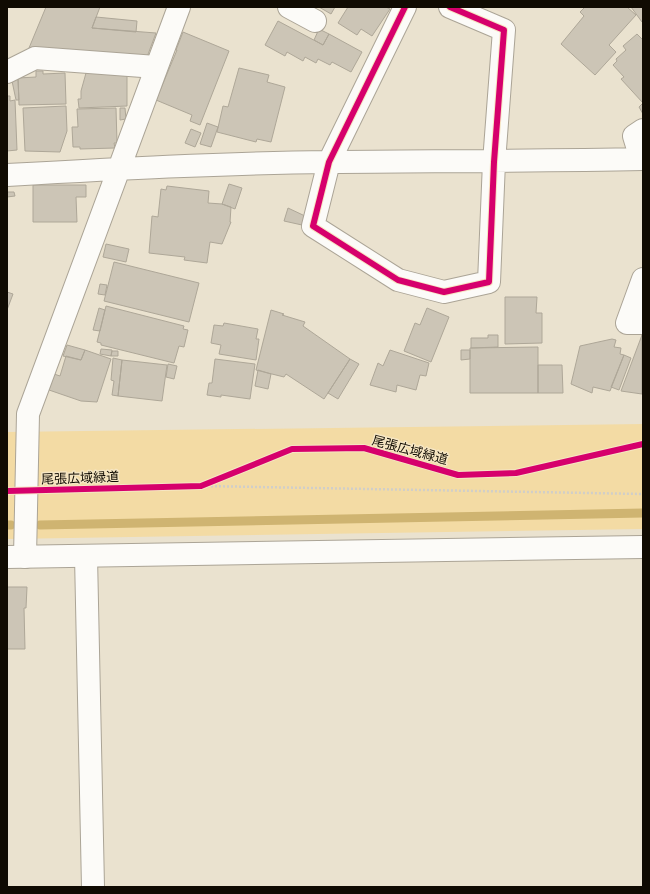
<svg xmlns="http://www.w3.org/2000/svg" width="650" height="894" font-family="'Space Grotesk','Noto Sans JP',sans-serif">
<style>
.green{fill:#f3dba4}
.lines{fill:none;stroke-linecap:round;stroke-linejoin:round}
.stream{stroke:#cfb471;stroke-width:9}
.building{fill:#ccc5b6;stroke:#aea798}
.minor-casing{stroke:#aba496;stroke-width:24}
.tertiary-casing{stroke:#aba496;stroke-width:24}
.path{stroke:#d0cec9;stroke-width:2.5;stroke-dasharray:2 2;stroke-linecap:butt}
.minor{stroke:#fcfbf8;stroke-width:22}
.tertiary{stroke:#fcfbf8;stroke-width:22}
.cycleway-casing{stroke:#f6e6c3;stroke-width:8}
.cycleway{stroke:#d6006c;stroke-width:6}
.labels{text-anchor:middle;dominant-baseline:central;stroke-width:3;stroke-linejoin:round;paint-order:stroke}
.street-label{font-size:13px;fill:#100b02;stroke:#f6e6c3}
</style>
<rect width="100%" height="100%" fill="#eae2cf"/>
<path class="green" d="M643 424V529L7 539V432Z"/>
<g class="lines">
<path class="stream" d="M7 525H11
M40 525 643 513"/>
</g>
<path class="building" d="M46 7H100L92 28 156 33 147 57 29 48Z
M319 7H335L331 14Z
M348 7H386L390 9 372 36 361 29 357 35 338 23Z
M585 7H627L636 15 609 45 616 52 595 75 561 44 584 16 580 12Z
M631 7H643V21L642 22Z
M96 17 137 21 136 32 92 28Z
M278 21 323 45 329 34 362 52 351 72 332 62 330 65 318 59 316 63 305 57 303 61 287 52 285 56 265 45Z
M319 29 329 34 323 45 314 40Z
M183 32 229 51 200 125 190 121 192 115 156 100 177 50H176Z
M637 34 643 40V114L639 107 643 103 621 79 624 77 613 65 617 61 616 59 626 50 623 46Z
M239 68 269 75 267 82 285 87 271 142 257 139 256 142 217 132 223 106 228 107Z
M36 71H43V74L65 73 66 104 19 105 18 78 36 77Z
M122 72 127 74V106L79 108 78 99H81V91L86 73Z
M18 79 19 100H16L12 81Z
M7 96H10V101L15 100 17 150 7 151Z
M66 106 67 131 60 152 25 151 23 108Z
M116 108 117 143H114L115 148 80 149V147H73L72 127H78L77 109Z
M120 108H125L126 119 120 120Z
M207 123 218 127 211 147 200 144Z
M191 129 201 133 195 147 185 143Z
M229 184 242 188 235 209 222 204Z
M33 185H86V197H76L77 222H33Z
M167 186 209 191 208 203 222 204 231 207 230 222H231L222 244 210 242 207 263 184 260 185 257 149 253 152 216 158 217 161 189 166 190Z
M7 192H14L15 196 7 197Z
M288 208 305 216 302 225 284 221Z
M106 244 129 249 126 262 103 257Z
M114 262 199 283 189 322 104 301Z
M100 284 107 285 105 295 98 294Z
M7 292 13 294 7 310Z
M505 297H537L536 313H542V343L505 344Z
M106 306 184 326 183 329 188 330 184 347 179 346 174 363 101 345V343L97 342Z
M99 308 105 310 100 331 93 330Z
M427 308 449 317 431 362 404 351 415 323 420 325Z
M271 310 284 314 282 315 305 322 303 326 350 359 324 399 286 374 284 377 256 370Z
M224 323 258 329 256 339H259L256 360 219 354 221 345 211 343 214 325 223 326Z
M488 335H498V347L471 348V338H488Z
M642 335V394L621 391Z
M612 339 616 340 614 347 621 348 620 354 624 355 610 391 593 387 592 393 571 384 580 346Z
M67 345 85 350 81 360 63 356Z
M538 347V393H470V348Z
M101 349 112 350 111 356 100 354Z
M85 350 111 359 97 402 81 401 49 390 54 374 60 376 66 356 81 360Z
M390 350 429 363 426 376 420 375 416 390 397 385 396 392 370 385 378 363 383 366Z
M461 350H470V359L461 360Z
M112 351H118V356H111Z
M624 355 631 358 619 390 611 387Z
M113 358 122 360 118 396 112 395 114 381 111 380Z
M215 359 255 364 250 399 221 395V397L207 395 209 383H212Z
M350 359 359 364 338 399 328 393Z
M122 360 167 365 162 401 118 396Z
M168 364 177 366 174 379 166 377Z
M538 365H562L563 393H538Z
M258 370 271 374 268 389 255 386Z
M7 587H27L26 608H24L25 649H7Z"/>
<g class="lines">
<defs>
<path id="minor" d="M289 7 315 21
M405 7 329 162 313 226 398 280 444 292 489 282 494 162 504 30 450 7
M7 72 35 58 156 67
M641 159 634 136 643 130
M7 175C114 169 222 163 330 162 434 161 539 161 643 159
M643 279 627 323H643
M86 556 93 887
M25 557 28 414 179 7"/>
<path id="tertiary" d="M7 557 643 547"/>
</defs>
<use href="#minor" class="minor-casing"/>
<use href="#tertiary" class="tertiary-casing"/>
<path class="path" d="M203 486 643 494
M53 490 201 486 292 449 364 448 458 475 516 473 643 444"/>
<use href="#minor" class="minor"/>
<use href="#tertiary" class="tertiary"/>
<defs>
<path id="cycleway" d="M405 7 329 162 313 226 398 280 444 292 489 282 494 162 504 30 450 7
M7 491 201 486 292 449 364 448 458 475 516 473 643 444"/>
</defs>
<use href="#cycleway" class="cycleway-casing"/>
<use href="#cycleway" class="cycleway"/>
</g>
<g class="labels">
<g class="street-label">
<text transform="translate(410 450) rotate(15)">尾張広域緑道</text>
<text transform="translate(80 478) rotate(-2)">尾張広域緑道</text>
</g>
</g>
<rect width="650" height="894" fill="none" stroke="#100b02" stroke-width="16"/>
</svg>
